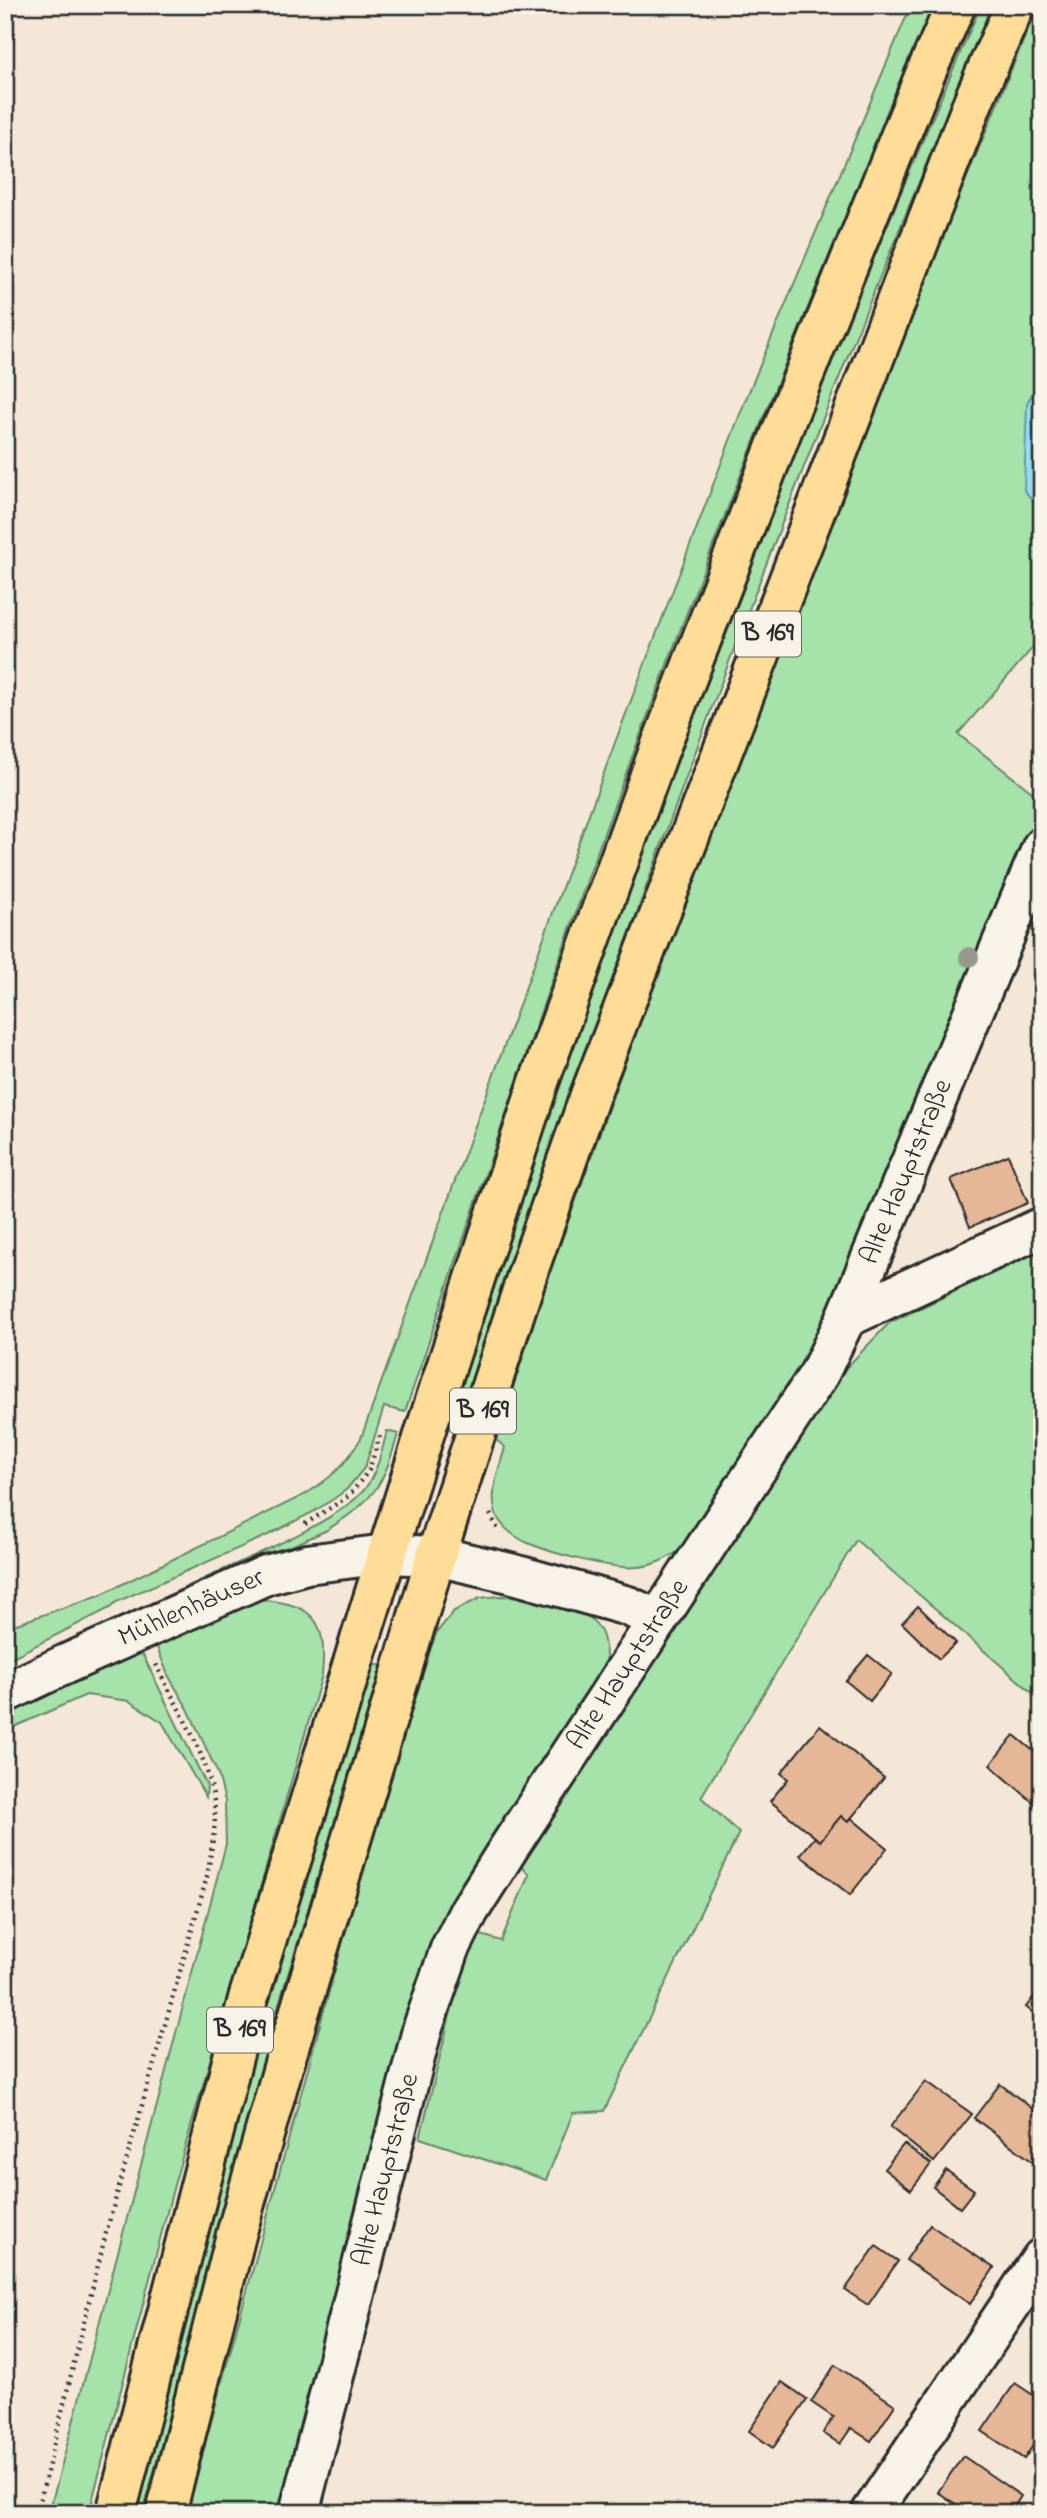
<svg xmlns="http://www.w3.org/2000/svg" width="1047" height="2518" font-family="'Indie Flower',sans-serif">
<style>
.green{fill:#a5e3aa;stroke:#68876a;stroke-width:2}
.water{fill:#93def4;stroke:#6996a4;stroke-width:2}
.building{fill:#e6b796;stroke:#2b2b2b;stroke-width:2}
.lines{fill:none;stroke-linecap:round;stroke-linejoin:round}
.minor-casing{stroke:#2b2b2b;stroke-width:44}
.major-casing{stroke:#2b2b2b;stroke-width:44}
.path{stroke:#2b2b2b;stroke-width:4.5;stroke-dasharray:2 5;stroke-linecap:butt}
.minor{stroke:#f7f3e8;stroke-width:38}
.major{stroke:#fedd96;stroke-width:38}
.tree{fill:#96998a}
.labels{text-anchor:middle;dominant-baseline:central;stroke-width:5;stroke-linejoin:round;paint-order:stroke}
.shield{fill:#f7f3e8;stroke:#686764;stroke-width:2}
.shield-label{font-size:26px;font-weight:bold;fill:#2b2b2b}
.street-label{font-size:28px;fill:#2b2b2b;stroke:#f7f3e8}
</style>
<rect width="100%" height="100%" fill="#f4e7d8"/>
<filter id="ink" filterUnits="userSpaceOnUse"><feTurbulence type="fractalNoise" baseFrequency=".0143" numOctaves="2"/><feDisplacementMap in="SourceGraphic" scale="14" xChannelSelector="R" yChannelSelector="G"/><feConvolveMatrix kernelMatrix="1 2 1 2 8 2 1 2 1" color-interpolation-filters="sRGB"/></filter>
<g filter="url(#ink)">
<path class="green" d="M911 5H934C830 249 731 494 638 741 555 963 481 1188 405 1412L384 1407 365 1467 347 1489 335 1498 313 1512 266 1536 116 1602 110 1608 5 1661V1628L100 1595 304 1495C331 1478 345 1466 361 1438L616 740 745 401Z
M981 5H995C791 470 620 948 457 1429L445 1426C483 1313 520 1199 560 1086 688 722 826 359 981 5Z
M1038 5H1042V378L1027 403 1034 503 1042 506V637L958 734 1042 800V809L918 1104 809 1358 682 1549C668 1558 654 1566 637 1567 613 1570 551 1553 528 1543 514 1537 498 1525 495 1510 490 1489 500 1467 505 1447L496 1440 550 1272 730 769 858 441Z
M1042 1250V1701L856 1540 701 1797 739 1833 604 2111 573 2113 546 2180 420 2138 456 1991 478 1934 501 1941 529 1874 519 1865 710 1570 846 1368 889 1323Z
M387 1431 398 1434C382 1489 374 1499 327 1530L77 1643 75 1638C130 1613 185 1588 240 1562 273 1547 341 1517 364 1490 377 1473 382 1451 387 1431Z
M500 1596C530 1596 589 1601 602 1634 606 1644 606 1655 607 1666L491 1841 282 2513H186L344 1937 420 1676 437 1632 454 1611 480 1598Z
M256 1599C312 1604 328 1617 322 1675L174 2185 89 2513H49L226 1844 225 1801 218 1774 188 1709 168 1675 155 1642Z
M140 1649 207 1786 206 1797 162 1722 129 1701 86 1695 5 1731V1712Z
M370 1663 383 1666 277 2010 143 2513H134L206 2229 268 2008Z"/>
<path class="water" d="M1042 378V506L1034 503 1024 490 1027 403Z"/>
<path class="building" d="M1008 1155 1028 1203 970 1227 951 1179Z
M918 1606 956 1643 939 1659 902 1623Z
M868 1655 892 1674 870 1701 846 1681Z
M820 1725 884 1778 848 1822 841 1816 820 1841 770 1801 788 1779 781 1773Z
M1014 1735 1042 1758V1810L990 1765Z
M841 1816 848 1822 851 1818 887 1848 850 1895 800 1855 815 1837 820 1841Z
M1042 1986V2020L1026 2007Z
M926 2081 972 2114 934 2162 890 2127Z
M1000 2084 1042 2116V2150L1033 2162 974 2118Z
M904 2144 931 2164 911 2190 884 2169Z
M946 2170 974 2190 960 2208 933 2187Z
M930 2225 994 2268 970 2304 906 2260Z
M876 2246 898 2261 868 2305 845 2290Z
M835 2365 895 2405 871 2441 851 2428 840 2444 823 2433 833 2417 811 2402Z
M782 2382 807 2399 773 2448 749 2431Z
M1015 2383 1042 2401V2432L1024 2459 982 2431Z
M963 2456 1021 2496 1010 2513H969L938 2492Z"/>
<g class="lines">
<defs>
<g id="minor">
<path d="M846 1318 1042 1227"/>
<path id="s1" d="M5 1693 66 1664 266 1575 307 1564 386 1554 436 1556 510 1573 628 1606 658 1620"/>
<path id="s2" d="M299 2513 422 2030 450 1949 469 1911 508 1849 819 1374 846 1318 1042 847"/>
<path d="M871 2513 1042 2258"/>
</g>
<path id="major" d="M116 2513 248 1999 426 1429 539 1082 658 753 719 594 788 415 924 77 956 5
M166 2513 236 2235 282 2071 436 1556 530 1266 590 1095 975 97 1015 5"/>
</defs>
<use href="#minor" class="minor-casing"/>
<use href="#major" class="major-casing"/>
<path class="path" d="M490 1514 499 1531
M305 1524 349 1496 369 1470 380 1436
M37 2513 107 2229 208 1873C210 1855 214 1837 215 1819 216 1766 178 1711 156 1664"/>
<use href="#minor" class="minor"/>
<use href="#major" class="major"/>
</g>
<circle class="tree" cx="969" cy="957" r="10"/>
</g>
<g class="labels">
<g class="shield">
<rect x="735" y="611.5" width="66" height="45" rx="5"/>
<rect x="450" y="1388.5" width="66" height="45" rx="5"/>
<rect x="207" y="2007.5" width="66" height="45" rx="5"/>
</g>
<g class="shield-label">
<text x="768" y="634">B 169</text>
<text x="483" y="1411">B 169</text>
<text x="240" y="2030">B 169</text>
</g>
<g class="street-label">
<text stroke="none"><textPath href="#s2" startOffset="1488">Alte Hauptstraße</textPath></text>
<text stroke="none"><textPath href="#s1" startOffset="205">Mühlenhäuser</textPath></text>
<text stroke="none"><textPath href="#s2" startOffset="920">Alte Hauptstraße</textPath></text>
<text stroke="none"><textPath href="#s2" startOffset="354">Alte Hauptstraße</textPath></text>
</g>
</g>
<rect width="1047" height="2518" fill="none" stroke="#f7f3e8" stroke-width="28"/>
<rect x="14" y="14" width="1019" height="2490" fill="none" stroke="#2b2b2b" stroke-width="2.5" filter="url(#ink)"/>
</svg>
